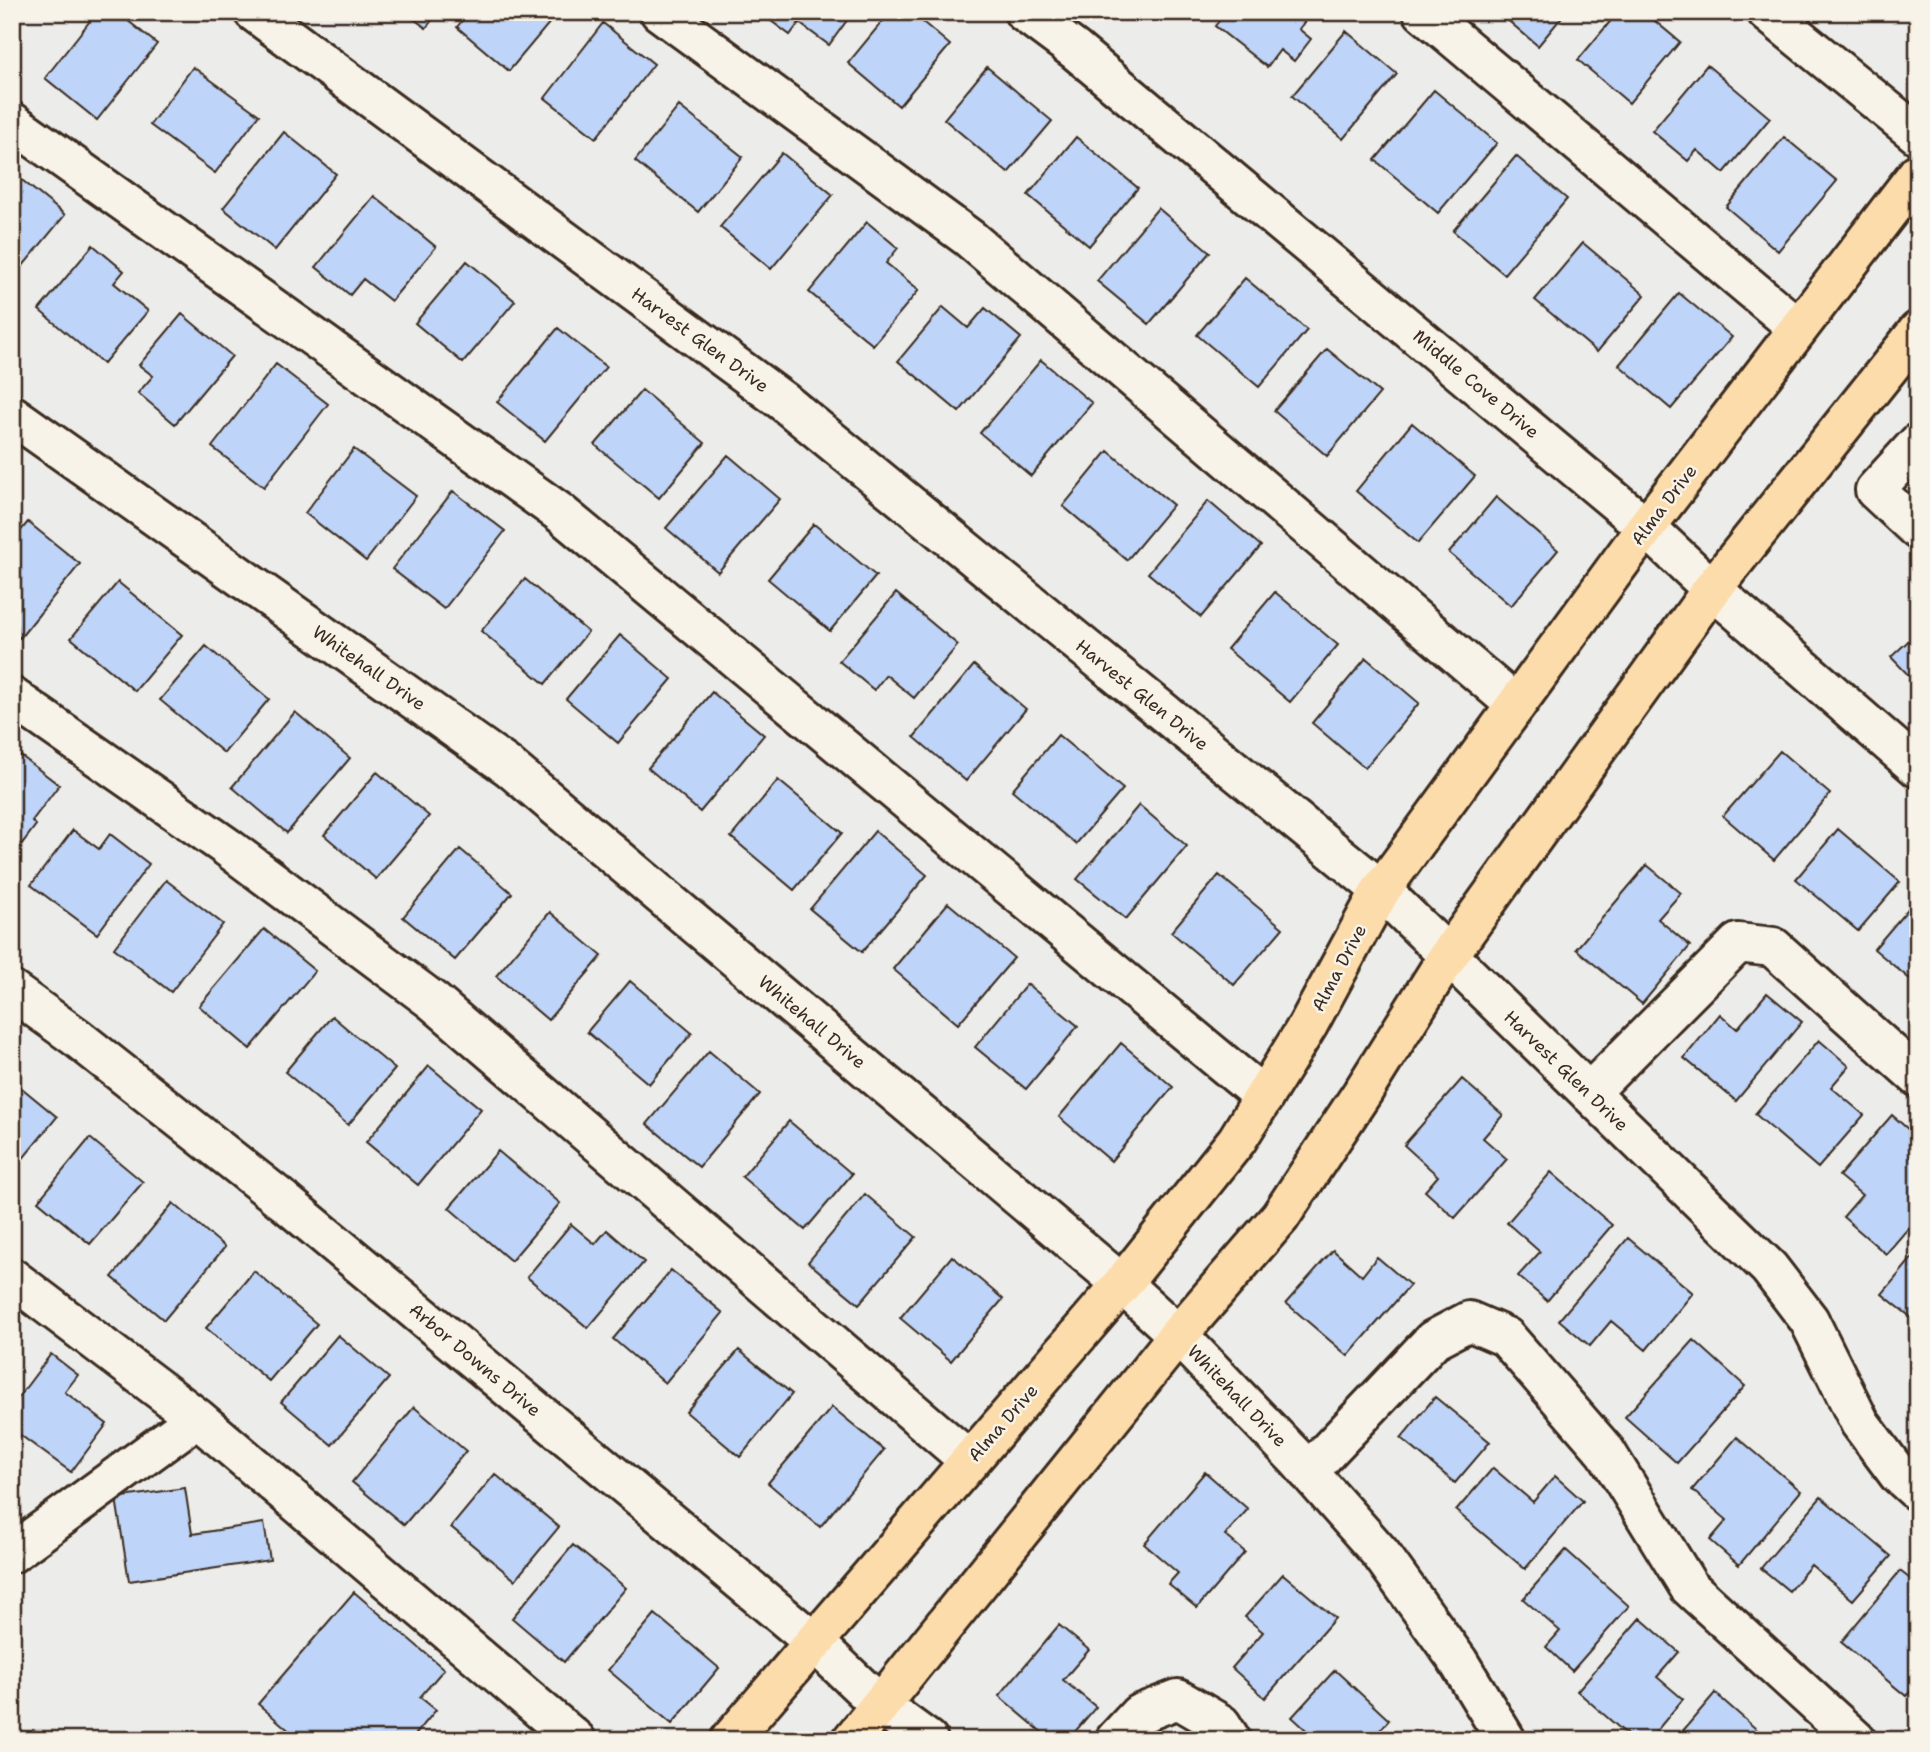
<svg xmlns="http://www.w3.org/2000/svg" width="1930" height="1752" font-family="'Shantell Sans',sans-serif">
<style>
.building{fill:#bed4f8;stroke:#3b2a1e;stroke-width:2}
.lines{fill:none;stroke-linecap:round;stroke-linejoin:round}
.minor-casing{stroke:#3b2a1e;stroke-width:44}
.major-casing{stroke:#3b2a1e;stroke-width:44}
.minor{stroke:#f7f3e8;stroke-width:38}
.major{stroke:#fddcac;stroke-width:38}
.labels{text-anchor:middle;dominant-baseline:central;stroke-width:5;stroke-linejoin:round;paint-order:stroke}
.street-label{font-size:18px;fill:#3b2a1e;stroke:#f7f3e8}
</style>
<rect width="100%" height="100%" fill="#ecedeb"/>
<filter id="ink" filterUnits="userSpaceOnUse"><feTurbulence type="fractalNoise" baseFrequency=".0143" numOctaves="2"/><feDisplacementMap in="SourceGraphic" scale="14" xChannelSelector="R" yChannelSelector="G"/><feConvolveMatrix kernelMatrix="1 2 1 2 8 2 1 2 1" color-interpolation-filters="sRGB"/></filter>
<g filter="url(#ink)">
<path class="building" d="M97 12H117L157 44 97 120 45 78Z
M405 12H438L426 28Z
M469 12H552L556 15 509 71 457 27Z
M759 12H853L829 45 799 23 790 35Z
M890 12H911L950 45 899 106 848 63Z
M1226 12H1312L1299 29 1311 39 1294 61 1280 50 1267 67 1215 26Z
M1498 12H1566L1538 46Z
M1618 12H1644L1680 42 1629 103 1578 60Z
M603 23 654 64 596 138 545 98Z
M1346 31 1397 74 1343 139 1292 96Z
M1707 65 1770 118 1724 173 1697 150 1688 161 1652 131Z
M193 67 259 115 215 173 150 125Z
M987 67 1052 121 1008 173 944 119Z
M1434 90 1497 143 1438 213 1375 160Z
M679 106 743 157 698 212 635 161Z
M284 132 336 174 275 250 223 208Z
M1076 137 1138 188 1089 246 1028 195Z
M1784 137 1837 181 1778 251 1726 207Z
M782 153 833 195 771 269 720 227Z
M1516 156 1567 199 1504 274 1453 231Z
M12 172 65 215 12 279Z
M374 196 436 247 391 301 363 279 350 295 316 267Z
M1158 208 1210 252 1149 324 1097 281Z
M867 222 898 248 886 263 919 290 873 345 809 292Z
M1583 243 1645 295 1597 352 1535 300Z
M93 245 124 271 114 283 148 311 103 364 39 310Z
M467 261 515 301 463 363 415 323Z
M1245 278 1307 330 1259 387 1197 335Z
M1679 293 1732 337 1671 409 1619 365Z
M943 307 968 328 985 308 1021 338 959 412 898 361Z
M182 314 232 356 175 424 138 393 153 376 139 365Z
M558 328 606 367 545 441 497 402Z
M1327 349 1380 393 1327 456 1274 411Z
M1041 360 1092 403 1031 476 980 433Z
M276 364 328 404 264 487 212 447Z
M642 390 705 443 659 498 595 445Z
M1412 423 1475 476 1418 543 1356 491Z
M354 449 416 496 366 561 305 513Z
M1108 451 1173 505 1127 560 1063 506Z
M728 455 780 499 718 572 666 528Z
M453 491 505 531 444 609 392 569Z
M1496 497 1558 550 1511 606 1449 553Z
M1208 501 1261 546 1201 617 1148 573Z
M28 522 80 564 20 638 12 632V541Z
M814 524 876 576 830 631 768 579Z
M525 579 588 632 545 684 481 631Z
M118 582 182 635 135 691 71 638Z
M1275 592 1338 645 1290 702 1227 649Z
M896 593 958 645 914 698 886 675 874 690 839 661Z
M1918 632V685L1891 657Z
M620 635 672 679 618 743 566 699Z
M206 646 269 699 224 753 160 700Z
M1366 658 1419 703 1365 768 1312 723Z
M974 665 1026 709 966 781 914 737Z
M712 692 764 735 700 812 648 768Z
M295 712 350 758 287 833 232 787Z
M1058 735 1123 789 1076 844 1012 790Z
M12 749 59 785 32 821 36 825 12 857Z
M1780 751 1830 794 1774 860 1723 816Z
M377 772 429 816 376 879 324 835Z
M778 780 842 833 794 890 731 837Z
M1139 805 1187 846 1126 919 1077 879Z
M1838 829 1900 882 1858 931 1796 879Z
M73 830 99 849 110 834 149 864 97 934 31 885Z
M875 831 927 875 862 952 810 909Z
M460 849 512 893 455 960 403 917Z
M1647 865 1681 893 1658 919 1690 946 1642 1004 1576 949Z
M1219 875 1283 928 1234 985 1171 932Z
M166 880 223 924 171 992 114 948Z
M1918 897V986L1874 949Z
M948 903 1014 958 958 1024 893 969Z
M550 912 602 956 548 1020 496 976Z
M264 929 315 971 250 1049 199 1006Z
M630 981 692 1033 649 1084 587 1032Z
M1027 984 1078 1026 1026 1089 975 1047Z
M1767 993 1802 1022 1736 1101 1684 1058 1720 1014 1737 1029Z
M332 1016 395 1069 348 1125 285 1072Z
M1819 1040 1849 1066 1831 1087 1864 1115 1818 1168 1755 1114Z
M1121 1043 1173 1087 1111 1161 1059 1117Z
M709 1051 760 1094 699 1167 647 1124Z
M429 1066 481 1109 418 1185 366 1142Z
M1462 1079 1503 1115 1483 1138 1507 1159 1455 1218 1425 1191 1438 1176 1404 1145Z
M12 1080 57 1117 12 1172Z
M1892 1115 1918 1138V1148L1911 1157 1918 1163V1217L1886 1254 1843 1217 1862 1195 1839 1176Z
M789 1121 852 1174 805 1230 742 1177Z
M90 1138 143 1182 90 1244 38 1201Z
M498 1151 560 1203 511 1261 449 1208Z
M1551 1172 1612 1225 1547 1301 1518 1276 1540 1252 1507 1223Z
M865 1194 916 1237 859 1304 808 1262Z
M173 1203 225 1247 164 1320 112 1277Z
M571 1224 595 1244 607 1230 644 1262 588 1328 527 1277Z
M1628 1238 1693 1293 1646 1350 1611 1321 1590 1346 1559 1320Z
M1333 1250 1362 1276 1377 1257 1410 1285 1348 1356 1286 1303Z
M1918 1251V1323L1882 1294Z
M952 1256 1003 1299 951 1361 900 1318Z
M671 1270 723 1313 665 1383 613 1339Z
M254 1271 317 1324 269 1381 206 1328Z
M338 1335 389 1378 332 1445 281 1402Z
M1694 1340 1745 1386 1677 1463 1625 1417Z
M739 1350 792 1394 740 1457 686 1412Z
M51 1354 78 1375 65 1392 107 1424 71 1472 12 1429V1406Z
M1435 1397 1490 1442 1455 1483 1401 1438Z
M414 1407 466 1451 404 1525 352 1482Z
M832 1407 884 1450 820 1527 768 1483Z
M1737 1437 1801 1491 1739 1565 1710 1540 1727 1520 1692 1490Z
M1493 1468 1533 1502 1555 1476 1583 1501 1525 1569 1456 1511Z
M1205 1472 1248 1509 1225 1535 1245 1552 1197 1608 1168 1584 1178 1573 1144 1544Z
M495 1474 559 1527 515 1580 451 1527Z
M185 1488 192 1534 264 1523 270 1560 129 1581 116 1498Z
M1821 1497 1891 1556 1853 1600 1811 1565 1789 1591 1761 1568Z
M573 1545 626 1588 564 1662 512 1618Z
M1566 1550 1629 1606 1572 1671 1546 1647 1560 1631 1523 1599Z
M1900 1571 1918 1585V1683L1906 1696 1841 1642Z
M1283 1574 1335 1618 1265 1698 1232 1668 1263 1632 1245 1617Z
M354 1592 444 1669 420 1697 436 1710 416 1734 423 1740H300L258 1704Z
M655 1614 719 1668 672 1724 608 1670Z
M1640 1618 1679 1652 1657 1677 1683 1699 1649 1740H1633L1577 1691Z
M1059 1625 1089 1650 1063 1680 1096 1707 1068 1740H1051L999 1696Z
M1335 1670 1389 1720 1371 1740H1317L1292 1717Z
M1715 1693 1763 1735 1759 1740H1675Z
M33 1730 55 1740H28Z"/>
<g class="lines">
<defs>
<path id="minor" d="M254 12 784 402 1381 890 1769 1268 1809 1320 1860 1423 1898 1474 1918 1492
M660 12 969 238 1516 705
M1024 12 1075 50 1646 527 1712 589 1918 768
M1423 12 1798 328
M1767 12 1918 135
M12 122 559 512 1264 1097
M12 415 509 767 1122 1284 1178 1335 1296 1458 1381 1554 1458 1661 1506 1740
M1918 443 1875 490 1918 530
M12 697 227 847 433 1001 970 1461
M12 991 76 1037 285 1202 814 1642 880 1705 928 1740
M1589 1093 1738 943 1773 947 1918 1077
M12 1278 197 1418 576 1740
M1308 1472 1433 1340 1469 1321 1506 1337 1606 1452 1689 1587 1856 1740
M12 1553 197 1418
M1115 1740 1139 1714 1178 1699 1221 1724 1231 1740"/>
<path id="major" d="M730 1740 1122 1284 1237 1140 1308 1025 1381 890 1646 527 1918 173
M852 1740 1178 1335 1280 1217 1364 1090 1448 956 1712 589 1918 331"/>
</defs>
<use href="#minor" class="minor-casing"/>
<use href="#major" class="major-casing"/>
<use href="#minor" class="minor"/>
<use href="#major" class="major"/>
</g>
</g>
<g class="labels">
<g class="street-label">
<text transform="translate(700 340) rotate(36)">Harvest Glen Drive</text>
<text transform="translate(1476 384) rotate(40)">Middle Cove Drive</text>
<text transform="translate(1664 505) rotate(-53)">Alma Drive</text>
<text transform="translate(369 668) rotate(35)">Whitehall Drive</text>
<text transform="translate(1142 695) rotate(39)">Harvest Glen Drive</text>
<text transform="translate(1339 968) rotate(-62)">Alma Drive</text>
<text transform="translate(812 1022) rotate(40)">Whitehall Drive</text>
<text transform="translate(1566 1071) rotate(44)">Harvest Glen Drive</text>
<text transform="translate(475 1360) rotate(40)">Arbor Downs Drive</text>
<text transform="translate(1237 1396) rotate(46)">Whitehall Drive</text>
<text transform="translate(1003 1423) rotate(-49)">Alma Drive</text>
</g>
</g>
<rect width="1930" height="1752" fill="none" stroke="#f7f3e8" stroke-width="42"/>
<rect x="21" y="21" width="1888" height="1710" fill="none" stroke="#3b2a1e" stroke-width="2.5" filter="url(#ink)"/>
</svg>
